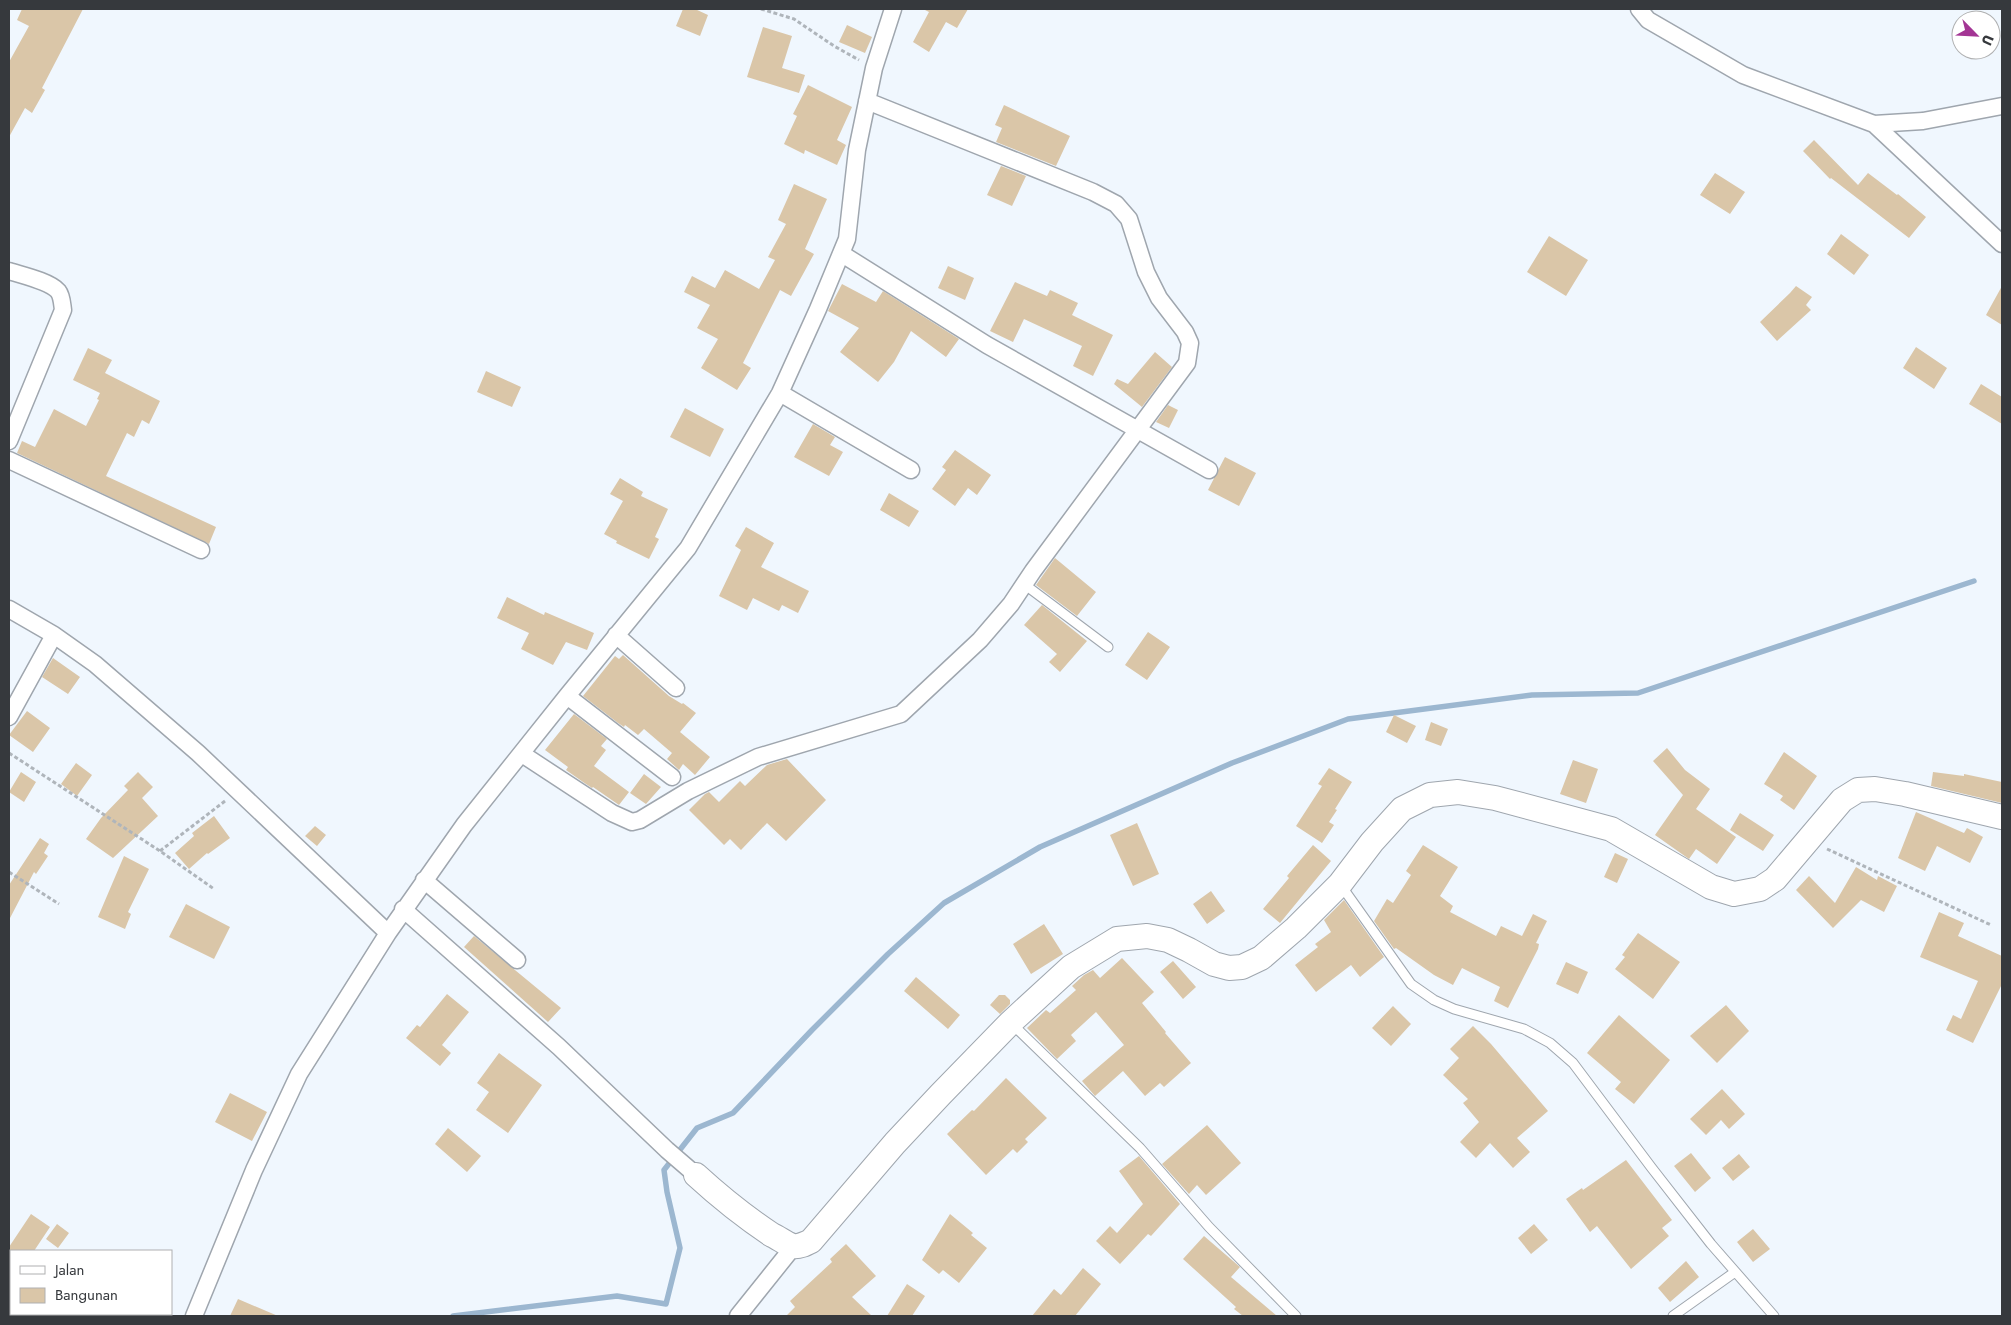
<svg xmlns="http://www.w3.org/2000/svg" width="2011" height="1325" font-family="Jost,sans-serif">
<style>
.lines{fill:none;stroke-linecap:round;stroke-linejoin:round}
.stream{stroke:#9cb7d0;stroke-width:5.5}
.building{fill:#dac6a8}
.lane-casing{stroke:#9fa6ae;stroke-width:11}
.street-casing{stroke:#9fa6ae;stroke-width:19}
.secondary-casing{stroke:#9fa6ae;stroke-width:26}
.path{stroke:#afb5bb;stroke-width:3;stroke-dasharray:4 2.5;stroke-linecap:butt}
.lane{stroke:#fff;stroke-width:9}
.street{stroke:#fff;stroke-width:16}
.secondary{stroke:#fff;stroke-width:24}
</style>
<rect width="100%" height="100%" fill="#f0f7fe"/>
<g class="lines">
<path class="stream" d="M453 1316 617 1296 666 1304 680 1248 667 1192 664 1170 697 1128 733 1113 812 1030 888 954 944 903 1040 847 1232 763 1348 719 1532 695 1638 693 1974 581"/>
</g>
<path class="building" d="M22 9H83L42 88 45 90 32 113 25 108 9 137V62L29 26 17 20Z
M683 9H695L708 15 700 36 676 26Z
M923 9H968L957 28 946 22 929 52 913 42 929 12Z
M847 25 872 37 865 53 839 42Z
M763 27 792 36 782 68 805 75 799 93 747 77Z
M808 85 852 107 837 140 846 145 837 165 805 150 804 154 784 144 797 116 793 114Z
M1004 105 1070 136 1056 166 996 142 1002 128 995 125Z
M1814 140 1858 185 1868 173 1897 195 1898 194 1926 217 1909 238 1831 178 1830 179 1803 151Z
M1001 166 1026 176 1012 206 987 195Z
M1715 173 1745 192 1730 214 1700 195Z
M794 184 827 199 805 249 814 254 791 296 780 290 743 363 751 368 737 390 701 368 718 339 697 328 710 305 684 292 692 276 715 288 725 270 759 289 775 260 768 257 786 224 778 220Z
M1841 234 1869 255 1854 275 1827 254Z
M1549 236 1588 260 1566 296 1527 272Z
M948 266 974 278 965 300 938 288Z
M1015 282 1047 296 1050 290 1078 303 1072 315 1113 335 1093 376 1073 366 1082 346 1024 319 1013 342 990 331Z
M842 284 876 302 883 291 959 339 946 357 911 331 894 362 878 382 840 352 859 328 828 311Z
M1796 286 1812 297 1806 305 1811 310 1777 341 1760 322 1790 293Z
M2002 286V325L1986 315Z
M1916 347 1947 368 1934 389 1903 368Z
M88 348 112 360 105 373 160 401 149 424 142 420 134 437 127 433 106 476 216 527 209 544 17 453 22 441 35 447 54 409 86 426 99 400 97 399 100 393 73 380Z
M1155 352 1172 367 1142 407 1114 384 1117 379 1128 384Z
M486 371 521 387 512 407 477 392Z
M1981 384 2002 397V424L1969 404Z
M1168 405 1178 410 1169 428 1156 422Z
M685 408 724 429 710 457 670 437Z
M813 424 835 437 830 445 843 452 829 476 794 457Z
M955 450 991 475 977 495 968 488 955 506 932 489 946 470 942 467Z
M1225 457 1256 473 1239 506 1208 490Z
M620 478 643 492 641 496 668 509 655 537 659 539 649 559 616 543 617 541 604 534 623 501 610 494Z
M889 493 919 511 909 527 880 510Z
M746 527 774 543 761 567 809 591 798 613 782 605 779 611 753 598 747 610 719 596 741 550 735 546Z
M1055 558 1096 592 1077 616 1036 585Z
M507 597 544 615 545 612 594 633 587 650 566 642 553 665 521 649 529 633 497 618Z
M1042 605 1087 641 1060 672 1049 662 1057 654 1024 625Z
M1148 632 1170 647 1147 680 1125 665Z
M623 655 669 696 682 704 683 703 696 713 680 732 710 757 695 775 683 764 679 770 667 759 672 753 644 729 638 735 625 725 624 727 618 723 583 696 615 656 619 659Z
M53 658 80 677 68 694 42 677Z
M27 711 50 728 33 752 9 735Z
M574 714 607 739 601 746 606 750 594 766 629 792 619 805 593 787 592 788 583 782 566 770 568 767 545 750Z
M1394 715 1416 726 1407 743 1386 732Z
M1431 722 1448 729 1441 746 1425 740Z
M1667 748 1685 770 1710 789 1696 809 1736 837 1717 864 1696 849 1689 859 1655 835 1683 795 1653 761Z
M1784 752 1817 776 1794 810 1780 800 1783 796 1764 784Z
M787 759 826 800 786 841 767 823 741 850 730 839 724 845 689 810 705 794 709 792 719 802 740 781 745 786 767 765Z
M1573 760 1598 769 1586 803 1560 794Z
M76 763 92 775 77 796 61 784Z
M1329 768 1352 782 1335 809 1337 810 1329 822 1334 825 1322 843 1296 826 1322 786 1318 784Z
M21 772 36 782 24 802 9 792Z
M138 772 153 787 142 798 158 816 113 858 86 839 101 818 128 790 124 786Z
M1933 772 1964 776V774L2002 782V803L1931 786Z
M644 774 661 787 646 804 630 793Z
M1916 812 1964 833 1967 828 1983 837 1970 863 1937 846 1925 871 1898 858Z
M1740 813 1774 835 1763 851 1730 830Z
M214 816 230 838 208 854 207 853 189 869 175 853 194 836 192 833Z
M1137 823 1159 874 1133 886 1110 835Z
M315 826 326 835 317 846 305 836Z
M40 838 49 844 44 853 48 856 36 874 34 872 9 920V885Z
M1313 845 1331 861 1280 923 1263 909 1289 878 1287 876Z
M1423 845 1458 867 1440 896 1453 906 1450 912 1496 936 1501 926 1522 936 1533 914 1547 921 1536 943 1539 944 1538 949 1508 1008 1494 1001 1500 987 1462 968 1453 985 1434 975 1396 948 1394 949 1374 921 1387 899 1393 903 1411 875 1406 871Z
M1615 853 1628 859 1617 883 1604 877Z
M124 856 149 869 128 912 131 914 125 929 98 917Z
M1856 867 1877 880 1878 876 1897 886 1884 912 1861 900 1833 928 1796 890 1809 876 1835 903Z
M1211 891 1225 911 1207 924 1193 904Z
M1344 900 1384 957 1360 977 1351 965 1316 992 1295 965 1318 947 1315 944 1331 932 1324 920Z
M186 904 230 927 214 959 169 937Z
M1939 912 1964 923 1958 936 2002 956V984L1973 1043 1946 1030 1953 1015 1961 1019 1978 981 1920 957Z
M1044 924 1063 954 1031 974 1013 944Z
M1638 933 1680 962 1653 999 1615 969 1625 957 1622 955Z
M474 936 561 1008 548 1022 464 947Z
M1122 958 1154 992 1142 1003 1166 1032 1165 1033 1191 1063 1164 1087 1160 1083 1145 1096 1123 1071 1095 1096 1082 1081 1124 1045 1096 1012 1071 1035 1076 1041 1057 1059 1027 1028 1046 1010 1050 1013 1076 990 1072 986 1084 975 1093 970 1100 978Z
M1173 961 1196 987 1183 999 1160 972Z
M1566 962 1588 972 1578 994 1556 984Z
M916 977 960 1015 948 1029 904 991Z
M447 994 469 1012 442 1045 451 1053 440 1066 406 1038 417 1025 420 1027Z
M999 995H1005L1010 1000V1004L1000 1014 990 1005Z
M1726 1005 1749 1031 1717 1063 1690 1036Z
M1393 1006 1411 1024 1391 1046 1372 1028Z
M1619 1015 1670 1060 1634 1104 1615 1089 1621 1082 1587 1053Z
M1473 1026 1491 1044 1548 1111 1517 1138 1530 1152 1513 1168 1490 1143 1476 1158 1460 1142 1479 1122 1463 1103 1468 1099 1443 1075 1459 1058 1450 1049Z
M499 1053 542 1085 508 1133 476 1110 489 1092 477 1083Z
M1006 1078 1047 1118 1025 1139 1028 1142 1017 1153 1013 1149 986 1175 947 1134 972 1110 974 1111Z
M1722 1089 1745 1114 1729 1129 1721 1120 1706 1135 1690 1119Z
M230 1093 267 1112 252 1141 215 1122Z
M1207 1125 1241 1163 1206 1195 1197 1185 1189 1194 1162 1164Z
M448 1128 481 1156 467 1172 435 1144Z
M1691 1153 1711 1178 1695 1192 1674 1166Z
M1739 1154 1750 1167 1733 1181 1722 1168Z
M1139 1156 1180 1204 1151 1236 1148 1234 1120 1264 1096 1241 1110 1226 1117 1233 1143 1204 1119 1171Z
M1626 1160 1672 1220 1662 1228 1669 1236 1631 1269 1597 1226 1590 1232 1566 1199 1582 1188 1583 1190Z
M31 1214 50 1227 34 1251H9V1247Z
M950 1214 973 1233 971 1235 987 1248 959 1283 943 1270 939 1274 922 1260Z
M57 1224 69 1233 58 1248 46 1239Z
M1534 1224 1548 1240 1531 1254 1518 1238Z
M1753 1229 1770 1249 1753 1262 1737 1242Z
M1204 1236 1240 1267 1231 1277 1277 1316H1243L1234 1309 1236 1307 1183 1259Z
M846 1244 876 1276 852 1297 872 1316H786L795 1307 790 1301 832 1262 830 1259Z
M1686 1261 1699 1277 1670 1302 1658 1288Z
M1083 1268 1101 1284 1075 1316H1032L1054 1289 1061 1295Z
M907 1284 925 1296 912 1316H887Z
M238 1299 278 1316H230Z"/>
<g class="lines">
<defs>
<path id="lane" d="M1024 584 1108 647
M1340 884 1411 984 1434 1000 1454 1009 1524 1029 1550 1043 1573 1063 1651 1167 1711 1244 1774 1316
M1011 1023 1140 1148 1209 1227 1296 1316
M1673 1316 1735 1272"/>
<path id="street" d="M1639 9 1648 20 1743 75 1874 124 2002 244
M1874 124 1923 121 2002 106
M842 254 987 345 1209 470
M9 271C21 275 49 281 58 291 62 296 62 303 63 310L9 441
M780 393 911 470
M9 460 201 550
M9 609 54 635 95 664 198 753 388 933
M616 635 676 688
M567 696 672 777
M9 717 54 635
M522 754 612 813 632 822 640 820 688 791 758 757 901 714 980 640 1011 604 1033 571 1187 363 1190 343 1185 332 1159 298 1146 272 1129 219 1116 204 1093 192 867 101
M424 880 517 960
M403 909 559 1047 667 1150 696 1175
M194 1316 254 1170 299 1074 388 933 464 825 567 696 688 548 780 393 818 309 847 239 857 150 874 68 893 9
M738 1316 794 1246"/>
<path id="secondary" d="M696 1175C720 1197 745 1217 772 1235 779 1238 786 1244 793 1246 799 1247 805 1244 811 1241L895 1143 940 1095 1010 1023 1071 967 1117 939 1147 936 1168 940 1189 950 1214 964 1229 968 1242 967 1261 958 1296 928 1340 884 1372 842 1402 809 1430 795 1458 792 1495 798 1611 829 1711 887 1734 894 1760 889 1775 879 1842 800 1858 790 1875 789 1905 794 2002 817"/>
</defs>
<use href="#lane" class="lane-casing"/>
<use href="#street" class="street-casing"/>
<use href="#secondary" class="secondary-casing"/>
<path class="path" d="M761 9 794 19 834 46 859 60
M9 753 160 851 214 889
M1827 849 1991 925
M160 851 225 801
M9 872 59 904"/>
<use href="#lane" class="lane"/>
<use href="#street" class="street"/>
<use href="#secondary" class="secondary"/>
</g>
<rect width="2011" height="1325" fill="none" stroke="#36393d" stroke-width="20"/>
<rect x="10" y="1250" width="162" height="65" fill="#ffffff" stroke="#afb0b1"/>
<rect x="20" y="1266" width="25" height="8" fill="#ffffff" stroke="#afb0b1"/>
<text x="55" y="1275" font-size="15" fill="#36393d">Jalan</text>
<rect x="20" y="1288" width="25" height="15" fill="#dac6a8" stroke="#afb0b1"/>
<text x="55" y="1300" font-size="15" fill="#36393d">Bangunan</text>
<g transform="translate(1976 35) rotate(114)"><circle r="24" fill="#ffffff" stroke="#afb0b1"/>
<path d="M0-4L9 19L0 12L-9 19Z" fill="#a33594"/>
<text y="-8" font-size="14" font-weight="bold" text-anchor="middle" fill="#36393d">U</text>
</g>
</svg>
